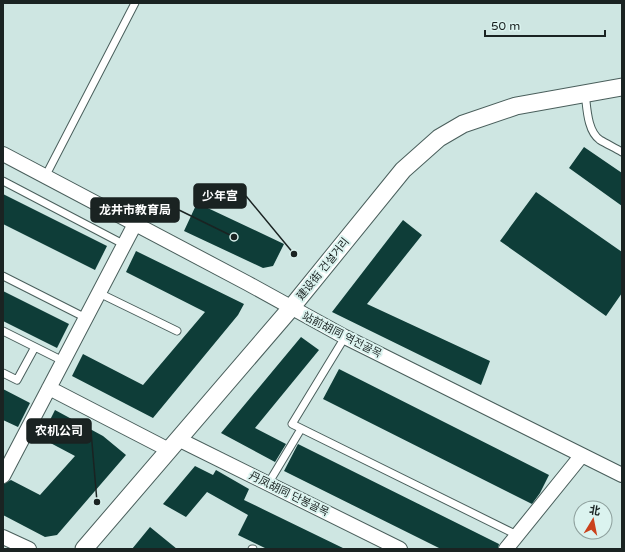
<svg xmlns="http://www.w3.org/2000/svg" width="625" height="552" font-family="'Varela Round','Noto Sans SC','Noto Sans KR',sans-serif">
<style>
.building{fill:#0e3d38}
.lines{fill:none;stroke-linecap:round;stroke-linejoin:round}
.service-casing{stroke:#4a5f5c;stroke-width:9}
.minor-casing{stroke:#4a5f5c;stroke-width:16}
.tertiary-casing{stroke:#4a5f5c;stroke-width:19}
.service{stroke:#fff;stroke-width:7}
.minor{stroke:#fff;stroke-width:14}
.tertiary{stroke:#fff;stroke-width:17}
.labels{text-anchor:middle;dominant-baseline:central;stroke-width:4;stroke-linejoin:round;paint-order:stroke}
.street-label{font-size:11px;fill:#1a2322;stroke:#dbf3ef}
.leader{fill:none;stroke:#1a2322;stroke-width:1.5}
.callout-dot{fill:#1a2322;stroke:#dbf3ef;stroke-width:1.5}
.callout{fill:#1a2322;stroke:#1a2322;stroke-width:1.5}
.callout-label{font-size:12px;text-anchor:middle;font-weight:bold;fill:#fff}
</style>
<rect width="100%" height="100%" fill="#cee6e2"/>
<path class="building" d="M584 147 622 173V206L569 168Z
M536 192 622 252V293L606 316 500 241Z
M3 194 107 246 95 270 3 224Z
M197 203 284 244 273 266 263 268 184 231Z
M403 220 422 235 367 304 490 361 481 385 332 312Z
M136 251 244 304 238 315 153 418 72 376 83 354 143 385 205 312 126 272Z
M3 291 69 324 57 348 3 321Z
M301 337 319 350 255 428 286 444 275 462 221 433Z
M339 369 549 475 540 493 532 504 323 399Z
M3 389 30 403 18 427 3 420Z
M55 410 103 436 126 455 57 535 45 537 3 515V484L11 480 40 495 75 456 41 438Z
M298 444 499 544 498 549H441L284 471Z
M195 466 213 475 216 470 249 489 244 500 345 549H267L238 535 248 515 207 492 186 517 163 504Z
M150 527 177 549H132Z"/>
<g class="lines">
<defs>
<path id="service" d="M585 93C587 107 587 131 600 140 607 144 615 148 622 152
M45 177 135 3
M3 181 125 245
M3 276 86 318
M99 293 177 331
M3 331 63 361
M345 337 292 424 517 535
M3 373 17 380 35 347
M268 484 301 429
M252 549H253"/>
<path id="minor" d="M3 154 247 283 345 337 622 475
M49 388 169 450
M178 439 400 549
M3 476 135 224
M3 537 29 549
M506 549 582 455"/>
<path id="tertiary" d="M84 549 291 308 403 170 439 138 463 124 516 106 622 87"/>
</defs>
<use href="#service" class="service-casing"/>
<use href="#minor" class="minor-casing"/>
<use href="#tertiary" class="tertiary-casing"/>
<use href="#service" class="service"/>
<use href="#minor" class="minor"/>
<use href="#tertiary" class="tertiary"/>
</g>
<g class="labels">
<g class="street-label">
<text transform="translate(323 269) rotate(-51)">建设街 건설거리</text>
<text transform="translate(342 335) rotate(27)">站前胡同 역전골목</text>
<text transform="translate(289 494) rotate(26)">丹凤胡同 단봉골목</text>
</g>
</g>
<path class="leader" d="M294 254L246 196M234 237L179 210M97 502L91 431"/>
<g class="callout-dot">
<circle cx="294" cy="254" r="4"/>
<circle cx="234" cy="237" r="4"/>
<circle cx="97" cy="502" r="4"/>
</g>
<g class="callout">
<rect x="194" y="184" width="52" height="24" rx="4"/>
<rect x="91" y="198" width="88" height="24" rx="4"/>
<rect x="27" y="419" width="64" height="24" rx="4"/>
</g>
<g class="callout-label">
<text x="220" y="200">少年宫</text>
<text x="135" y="214">龙井市教育局</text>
<text x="59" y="435">农机公司</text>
</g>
<rect width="625" height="552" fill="none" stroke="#1a2322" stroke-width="8"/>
<g transform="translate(593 520) rotate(10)"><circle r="19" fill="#dbf3ef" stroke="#8ea09d"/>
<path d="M0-3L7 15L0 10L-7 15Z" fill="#ca411c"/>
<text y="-6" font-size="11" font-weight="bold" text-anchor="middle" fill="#1a2322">北</text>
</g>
<path d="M485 30v6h120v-6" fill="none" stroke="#1a2322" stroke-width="2"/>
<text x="491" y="30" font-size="12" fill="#1a2322" stroke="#dbf3ef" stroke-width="3" paint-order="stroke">50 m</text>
</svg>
